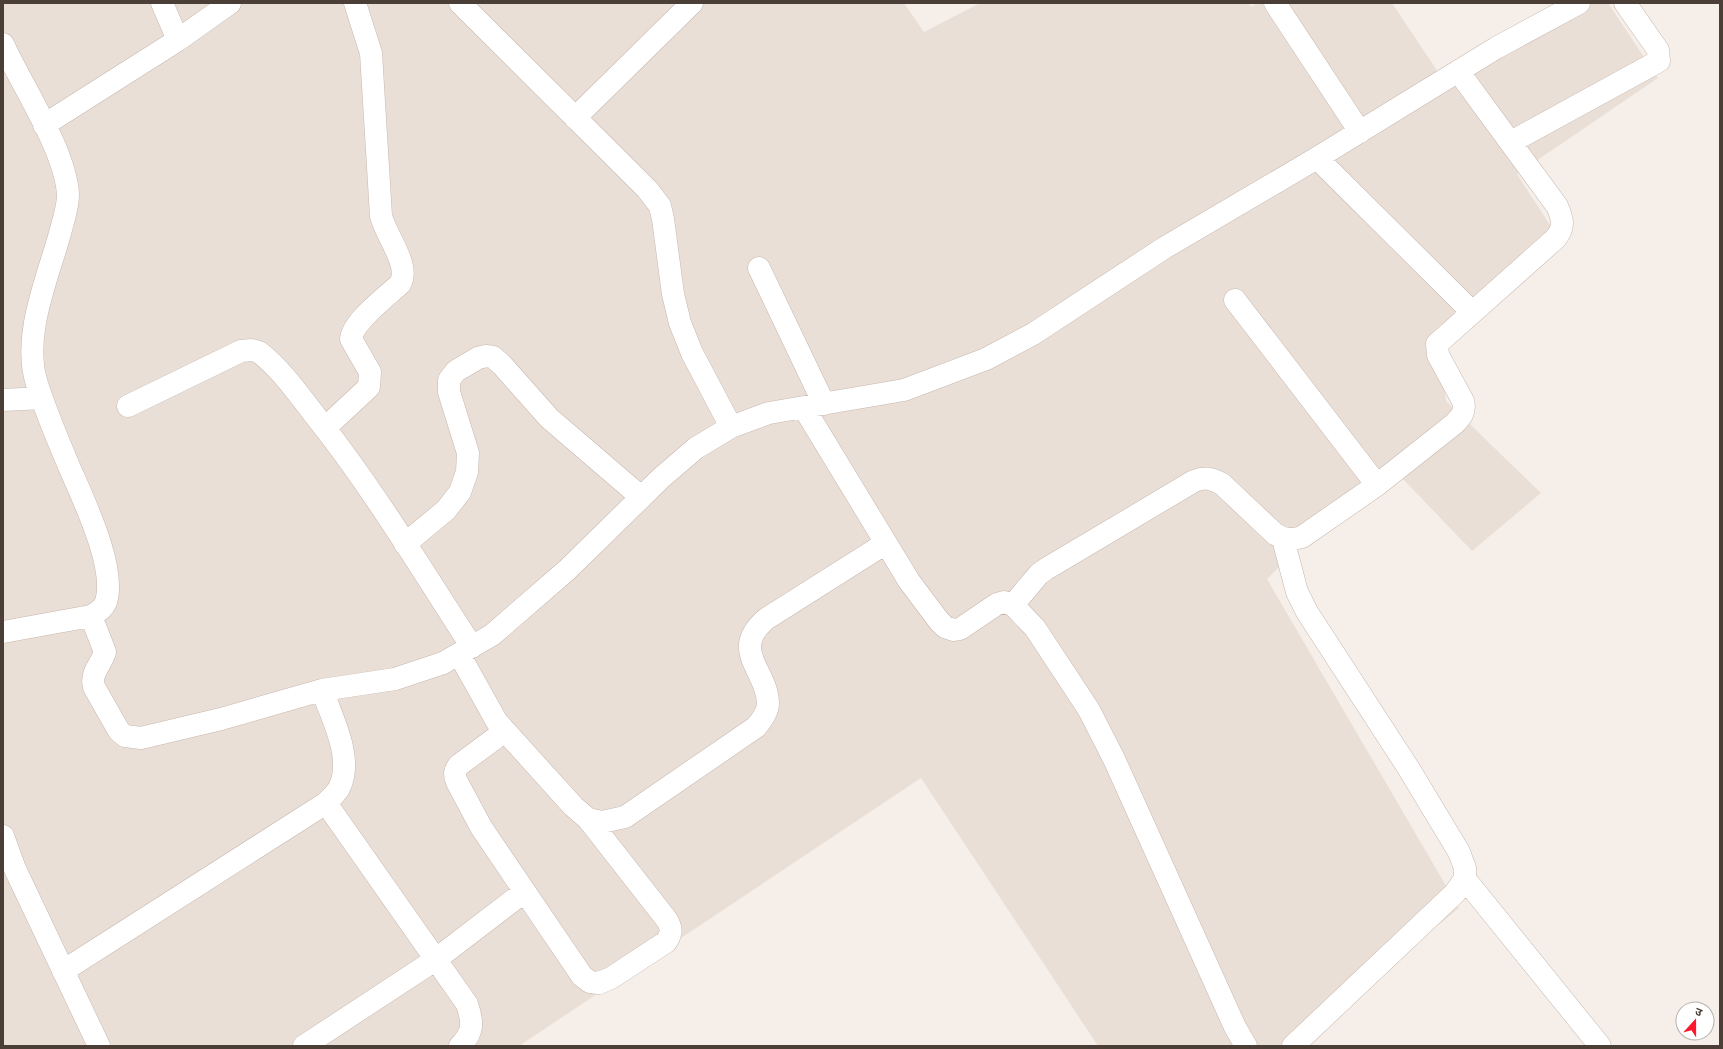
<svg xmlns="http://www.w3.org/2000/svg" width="1723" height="1049" font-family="'Asap Condensed','Noto Sans Devanagari',sans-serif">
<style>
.residential{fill:#eadfd7}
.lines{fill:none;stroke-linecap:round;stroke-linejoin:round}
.street-casing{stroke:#c6b7ae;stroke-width:23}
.street{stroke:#fff;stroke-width:22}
</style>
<rect width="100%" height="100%" fill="#f6efe9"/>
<path class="residential" d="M3 3H904L924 32 980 3H1249L1251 7 1257 3H1392L1448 87 1589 3H1608L1658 78 1517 174 1561 242 1440 343 1446 401 1541 493 1472 551 1402 478 1303 544 1267 579 1459 908 1291 1046H1098L921 778 519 1046H3Z"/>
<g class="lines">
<defs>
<path id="street" d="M162 3 178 40
M460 3 647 189 660 206 663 219 673 294 680 323 692 353 731 427
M1275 3 1360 132
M3 44C22 86 66 151 68 195 68 209 62 224 59 237 46 282 22 338 37 384 46 412 57 438 68 464 82 497 117 567 106 602 103 609 97 613 91 616L3 632
M575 118 692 3
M44 125 178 40 230 3
M1511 142 1659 61 1658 50 1625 3
M1317 158 1472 312
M759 268 824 404
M1235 300 1377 485
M3 400 42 398
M128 406 241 351 252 350 259 352C282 370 299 395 317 418 374 490 422 570 472 647
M804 408 909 581 939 621 945 627 954 630 960 629 997 604 1004 602 1013 605 1035 628 1089 710 1114 759 1235 1027 1246 1046
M325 428 369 387 370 372 351 339C353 321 387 296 400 284 411 266 386 236 381 216L371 53 355 3
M1283 539 1297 592 1307 612 1409 769 1459 852 1465 868V879L1455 893 1293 1046
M405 544 446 510 460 492 467 472 468 453 449 392V380L456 371 478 358 486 356 493 357 502 365 549 418 641 497
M1013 605 1039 574 1046 569 1194 481C1205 477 1211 478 1222 484L1275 534C1285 540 1291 540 1302 537L1377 485 1454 424C1461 417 1466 412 1463 401L1438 355 1437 344 1555 239C1565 228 1563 219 1557 206L1458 71
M91 616 105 652C101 665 90 673 94 687L119 731 125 736 141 738 221 719 322 690 395 679 443 663 492 635 567 570 661 478 696 448 731 427 769 413 904 390 986 359 1033 334 1164 248 1317 158 1496 48 1579 3
M459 654 497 722 573 806 588 819 602 822 625 817 756 727C762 720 768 712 768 703 767 669 729 651 766 619L886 543
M505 731 459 765C454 771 454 775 457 782L481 827 582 976 590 982 599 983 611 978 666 942C672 933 672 929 667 920L588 819
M326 803 467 1004C473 1022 474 1032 460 1046
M3 836 15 869 99 1046
M1465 879 1600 1046
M63 971 326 803C331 798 338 792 340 786 353 757 332 718 322 690
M304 1046 435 960 524 892"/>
</defs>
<use href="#street" class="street-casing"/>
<use href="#street" class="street"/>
</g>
<rect width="1723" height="1049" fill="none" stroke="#4b3e37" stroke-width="8"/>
<g transform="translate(1695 1021) rotate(21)"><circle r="19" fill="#ffffff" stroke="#b7b2af"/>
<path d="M0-3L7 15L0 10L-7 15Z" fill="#ff172e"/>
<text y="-6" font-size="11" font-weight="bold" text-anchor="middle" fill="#4b3e37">उ</text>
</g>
</svg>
